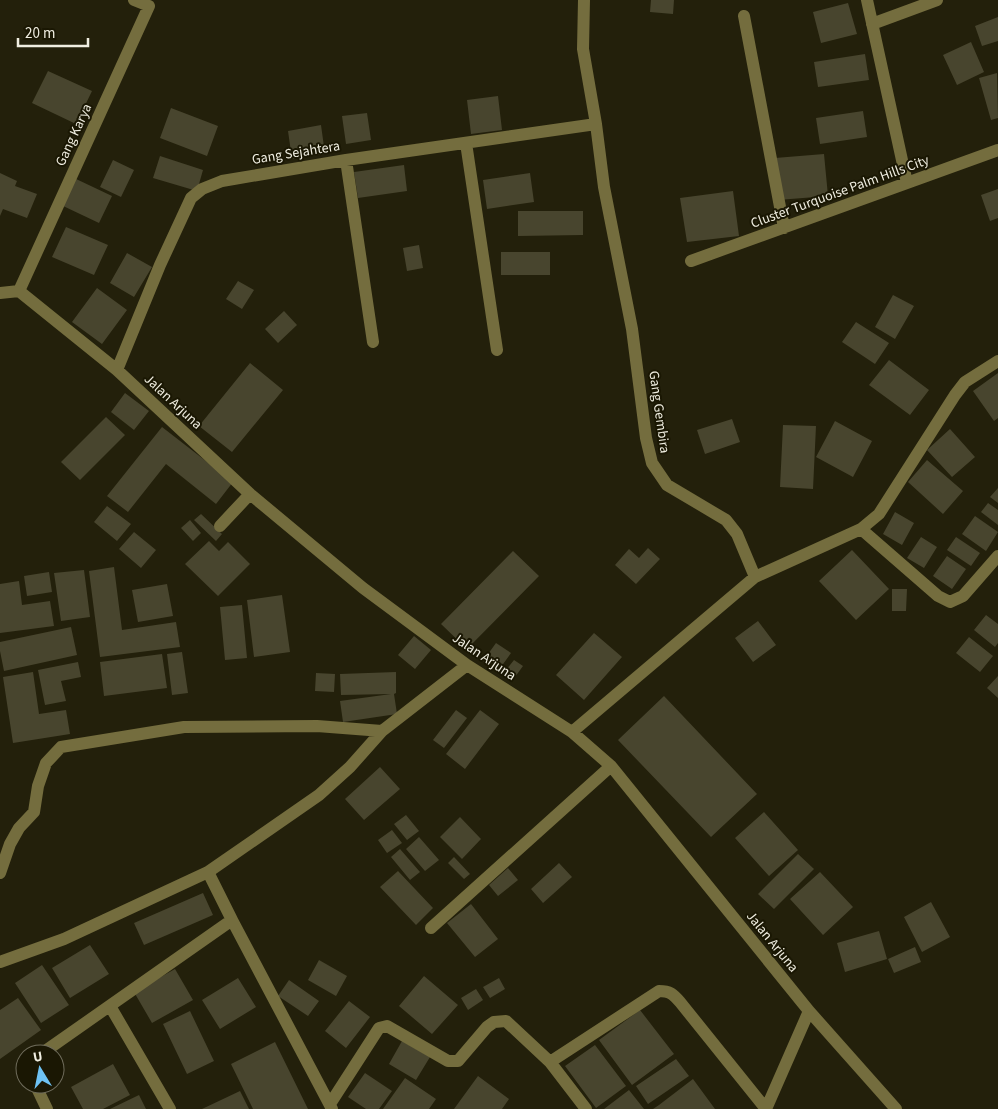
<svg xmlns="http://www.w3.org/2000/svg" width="998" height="1109" font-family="'Source Sans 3',sans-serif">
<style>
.building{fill:#48452e}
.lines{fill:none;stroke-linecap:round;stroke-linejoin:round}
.minor{stroke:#746d3e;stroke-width:12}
.labels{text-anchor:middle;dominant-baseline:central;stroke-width:4;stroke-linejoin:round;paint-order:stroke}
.street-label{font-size:14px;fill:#f0eee1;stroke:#1a1703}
</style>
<rect width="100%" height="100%" fill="#23200b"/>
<path class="building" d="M651 0H674L673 14 650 12Z
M848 3 857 34 821 43 813 12Z
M998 17V41L982 46 975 26Z
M971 42 984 72 957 85 943 55Z
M865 54 869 80 818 87 814 62Z
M48 71 92 91 76 124 32 103Z
M997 73 998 118 991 120 979 78Z
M498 96 502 130 471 134 467 100Z
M171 108 218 126 207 156 160 138Z
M863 111 867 137 820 144 816 118Z
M367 113 371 140 346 144 342 116Z
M321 125 325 154 292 159 288 131Z
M824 154 828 196 778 200 775 158Z
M160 156 203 170 197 191 153 178Z
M113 160 134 170 121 197 100 187Z
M404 165 407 191 358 198 354 172Z
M0 173 17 181 15 186 37 194 27 218 3 209 0 216Z
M530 173 534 202 487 209 483 180Z
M74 178 112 196 99 223 61 205Z
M998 189V218L990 221 981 195Z
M733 191 739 236 687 242 680 198Z
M518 211H583V235L518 236Z
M66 227 108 245 94 275 52 257Z
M419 245 423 268 407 271 403 248Z
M501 252H550V275H501Z
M127 253 152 267 134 297 110 283Z
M238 281 254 290 242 309 226 299Z
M97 288 127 310 102 344 72 322Z
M893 295 914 306 895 339 875 327Z
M284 311 297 325 278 343 265 329Z
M856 322 889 343 875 364 842 342Z
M889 360 929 390 910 415 869 385Z
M250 363 283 390 232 452 199 426Z
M998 373V418L994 421 973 391Z
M125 393 149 411 134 430 111 412Z
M106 417 125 435 80 480 61 462Z
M732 419 740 442 705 454 697 430Z
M835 421 872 441 853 477 816 457Z
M783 425 816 426 813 489 780 487Z
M162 427 233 482 216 504 166 464 128 512 107 496Z
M950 429 975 457 952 477 927 450Z
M927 460 963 491 943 514 908 482Z
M998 488V503L990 497Z
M988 503 998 510V525L981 512Z
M107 506 131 524 117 541 94 522Z
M895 512 914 523 902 545 883 534Z
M201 514 222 534 216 541 194 520Z
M975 516 998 532 986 551 962 534Z
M190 520 201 533 193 541 181 528Z
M134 532 156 550 141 568 119 549Z
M921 537 937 547 924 568 907 558Z
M956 537 980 553 971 566 947 550Z
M209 541 219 551 228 542 250 564 218 596 185 564Z
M648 548 660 559 636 584 615 565 629 549 639 558Z
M852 550 889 589 856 620 819 581Z
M513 551 539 576 467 649 441 624Z
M947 556 966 569 952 589 933 576Z
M114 567 122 630 176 622 180 647 100 657 89 571Z
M84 570 90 617 61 621 54 573Z
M49 572 52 592 27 596 24 576Z
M19 581 22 605 50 601 54 626 0 633V584Z
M167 584 173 616 138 622 132 590Z
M892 589H907L906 611H892Z
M282 595 290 652 254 657 247 600Z
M242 605 247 658 225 660 220 607Z
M986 615 998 624V643L995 647 974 630Z
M758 621 776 645 753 662 735 638Z
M71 627 77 655 4 671 0 651V642Z
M594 633 622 657 584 700 556 675Z
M414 636 431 650 415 669 398 655Z
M969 637 993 656 980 672 956 653Z
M496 643 511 653 498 671 483 661Z
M182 652 188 693 172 695 167 654Z
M162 654 167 688 104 696 100 662Z
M514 660 523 666 515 677 506 670Z
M78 662 81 677 61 681 66 701 45 705 38 670Z
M33 672 39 714 66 710 70 734 13 743 3 677Z
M396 672V693L394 694 397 714 343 722 340 701 391 694 341 695 340 674Z
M316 673 335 674 334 692 315 691Z
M998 676V698L987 688Z
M664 696 757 794 711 837 618 740Z
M456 710 467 718 444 748 433 740Z
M480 710 499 724 465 769 446 754Z
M380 767 400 789 364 820 345 799Z
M764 812 798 850 769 876 735 838Z
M406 815 419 831 407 840 394 824Z
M460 817 481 839 462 859 440 837Z
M392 830 402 843 387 853 378 840Z
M419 837 439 860 425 871 406 849Z
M400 849 420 872 410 880 391 857Z
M798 854 814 869 774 909 758 894Z
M454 857 470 874 464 879 448 863Z
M559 863 572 877 543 903 531 889Z
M508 868 518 880 498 896 489 885Z
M398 871 433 908 416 925 380 887Z
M820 872 853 907 823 935 790 899Z
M203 893 213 915 144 945 134 923Z
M931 902 950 937 922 952 904 917Z
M471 904 498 939 475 957 447 923Z
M879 931 887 959 845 972 837 943Z
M90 945 109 974 70 998 52 968Z
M915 947 921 962 894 973 888 959Z
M319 960 347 976 336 996 308 980Z
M42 965 69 1005 41 1023 15 983Z
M175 969 193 1000 152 1023 134 992Z
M424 976 458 1005 432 1034 399 1006Z
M238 978 256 1007 220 1029 202 1000Z
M499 978 505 989 490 998 483 987Z
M289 980 319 1001 308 1016 278 996Z
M476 989 483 1000 468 1010 461 998Z
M18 998 41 1030 0 1059V1010Z
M349 1001 370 1017 346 1048 325 1031Z
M640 1010 674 1054 632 1085 599 1040Z
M190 1011 214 1061 187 1074 163 1024Z
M402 1041 430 1057 416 1080 389 1064Z
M275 1042 308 1109H253L231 1064Z
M595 1045 626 1086 596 1108 565 1066Z
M676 1059 689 1076 648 1104 636 1086Z
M113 1064 130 1095 103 1109H83L71 1087Z
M365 1073 392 1091 379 1109H366L348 1097Z
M478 1076 509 1099 502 1109H454Z
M405 1078 436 1099 429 1109H383Z
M693 1079 715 1109H653L659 1105Z
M629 1090 644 1109H604Z
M240 1091 249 1109H202Z
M139 1095 146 1109H110Z"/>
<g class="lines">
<path class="minor" d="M867 0 907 183
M744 16 784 228
M872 24 937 0
M466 143 497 350
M346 160 373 342
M691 261 998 150
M19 291 149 6 134 0
M0 293 19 291 117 370 250 494 363 588 467 665 572 732 611 766 809 1011 896 1109
M117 370 160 265 191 198 202 189 222 181 346 160 596 124
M220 526 250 494
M861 529 938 596 950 602 963 596 998 556
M755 577 861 529 879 514 955 395 965 382 998 361
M572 732 755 577 737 534 726 520 667 485 652 463 646 438 632 329 604 187 596 124 583 49 584 0
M208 872 232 920
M0 873 10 844 19 828 34 812 38 786 46 763 61 747 184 727 317 726 382 731
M431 928 611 766
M0 962 64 939 208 872 319 795 350 767 382 731 467 665
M110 1006 170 1109
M41 1054 232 920 332 1109
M550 1062 659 991C670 991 673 994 680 1002L766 1109
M35 1084 47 1109
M330 1104 379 1028 387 1026 448 1061H458L487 1027 494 1022 506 1021 550 1062 586 1109
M766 1109 809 1011"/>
</g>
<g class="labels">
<g class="street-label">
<text transform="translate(74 135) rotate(-65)">Gang Karya</text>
<text transform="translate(296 153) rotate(-9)">Gang Sejahtera</text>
<text transform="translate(840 192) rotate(-20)">Cluster Turquoise Palm Hills City</text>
<text transform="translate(173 402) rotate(43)">Jalan Arjuna</text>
<text transform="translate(659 412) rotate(82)">Gang Gembira</text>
<text transform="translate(484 657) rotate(34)">Jalan Arjuna</text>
<text transform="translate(772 942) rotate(51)">Jalan Arjuna</text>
</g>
</g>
<g transform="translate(40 1069) rotate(350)"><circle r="24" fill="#1a1703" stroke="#706d5c"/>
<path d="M0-4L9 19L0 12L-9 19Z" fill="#6ec2f3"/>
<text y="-8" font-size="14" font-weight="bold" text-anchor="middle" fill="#f0eee1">U</text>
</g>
<path d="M18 38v8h70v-8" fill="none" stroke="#f0eee1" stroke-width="2.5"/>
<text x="25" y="38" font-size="15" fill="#f0eee1" stroke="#1a1703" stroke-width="4" paint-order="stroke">20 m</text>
</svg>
